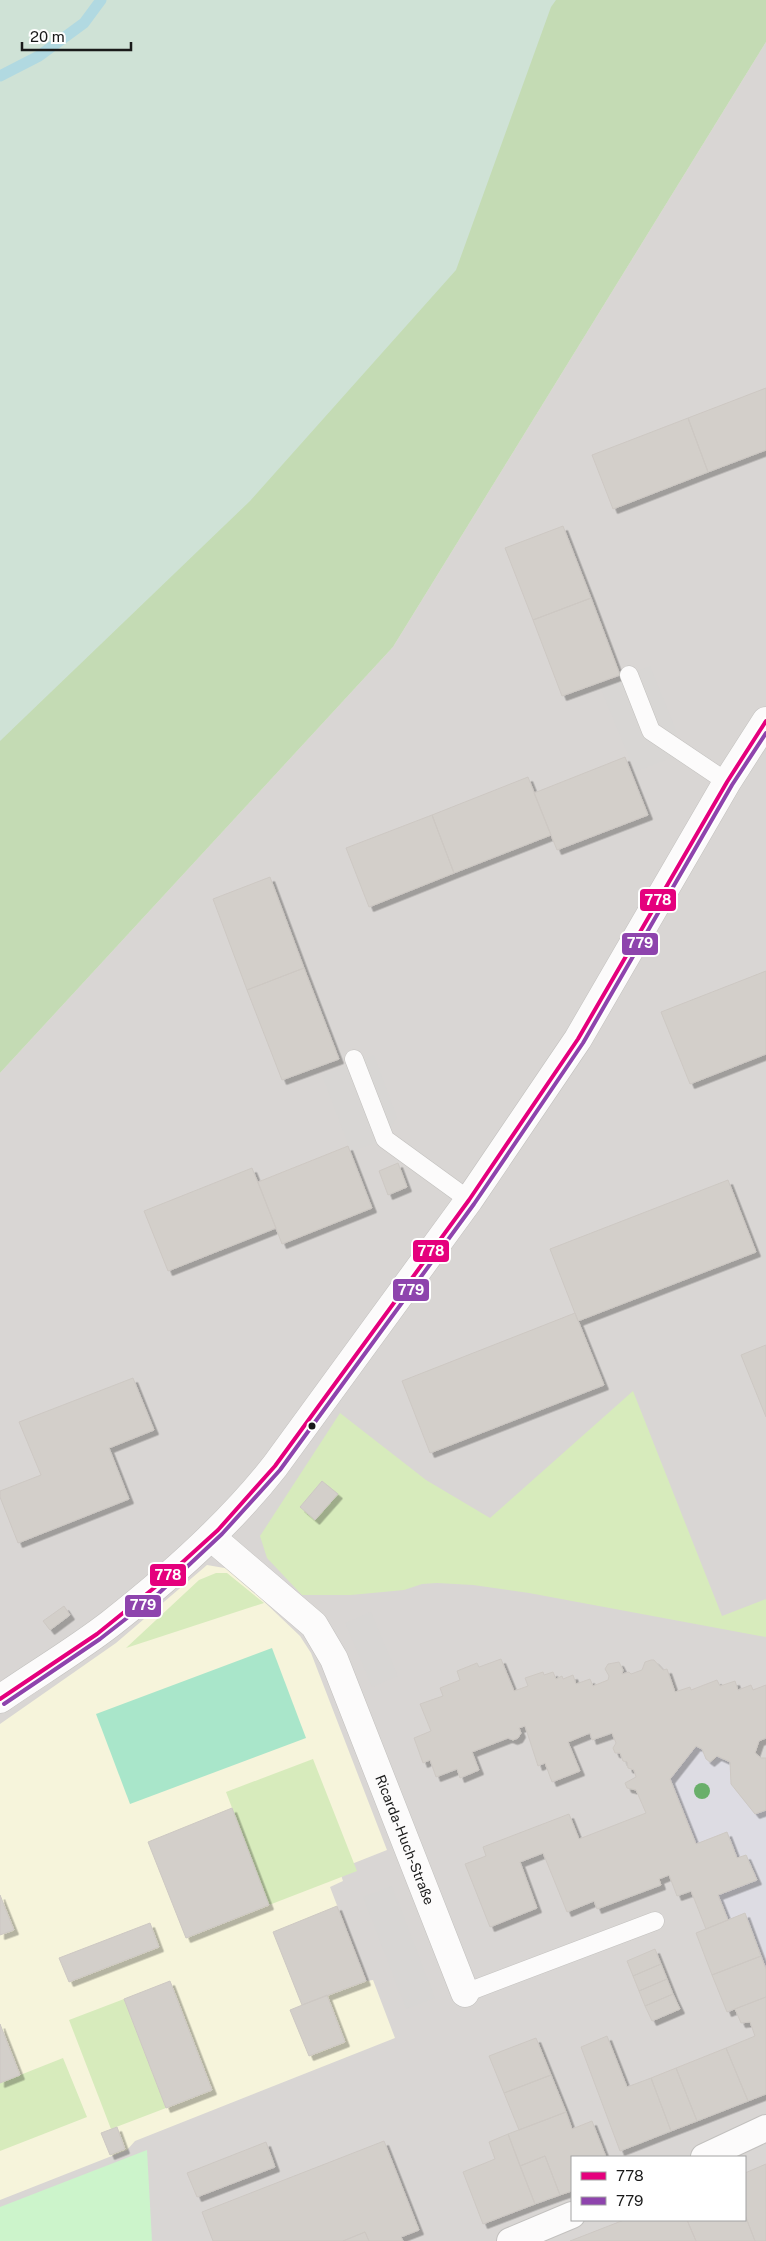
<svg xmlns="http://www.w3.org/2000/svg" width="766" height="2241" font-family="'Public Sans',sans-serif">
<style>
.residential{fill:#d9d6d4;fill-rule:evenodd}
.education{fill:#f6f4db}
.grass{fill:#d7ebbc}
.forest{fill:#c4dbb4}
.wetland{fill:#cfe2d6}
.park{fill:#ccf4cb}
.pitch{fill:#a9e6ca}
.parking{fill:#d8d6d4}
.plaza{fill:#dddce3}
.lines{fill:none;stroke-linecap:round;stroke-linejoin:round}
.stream{stroke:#b1d9e1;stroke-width:11}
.building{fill:#d3cfca;stroke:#cdc8c3;filter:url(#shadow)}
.service-casing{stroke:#c2c0be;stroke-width:19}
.pedestrian-casing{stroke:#c2c0be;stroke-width:28}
.minor-casing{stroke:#c2c0be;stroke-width:29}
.service{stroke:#fcfbfb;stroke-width:18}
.pedestrian{stroke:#fcfbfb;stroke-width:26}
.minor{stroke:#fcfbfb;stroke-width:28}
.bus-1-casing{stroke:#fff;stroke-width:8}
.bus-2-casing{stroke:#fff;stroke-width:8}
.bus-1{stroke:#e5007d;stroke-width:4}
.bus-2{stroke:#8e44ad;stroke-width:4}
.tree{fill:#69af6a}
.bus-dot{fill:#1a1a1a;stroke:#fff;stroke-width:2}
.labels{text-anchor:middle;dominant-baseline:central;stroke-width:4;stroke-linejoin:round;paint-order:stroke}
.street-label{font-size:14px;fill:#1a1a1a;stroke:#fff}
.line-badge{stroke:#fff;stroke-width:2}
.badge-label{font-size:14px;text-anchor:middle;font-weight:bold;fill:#fff}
</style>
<defs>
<filter id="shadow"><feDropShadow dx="4.5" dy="4.5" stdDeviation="0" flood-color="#0004"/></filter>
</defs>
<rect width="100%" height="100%" fill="#eae7e2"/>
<path class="residential" d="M766 42V2241H0V1073L393 647ZM572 2157H745V2220H572Z"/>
<path class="education" d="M207 1565 230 1569 300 1636 311 1653 387 1850 339 1869 343 1881 330 1887 366 1981 373 1980 395 2038 135 2141 127 2150 0 2200V1724L116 1643Z"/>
<path class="grass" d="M633 1391 722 1616 766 1599V1637L529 1593 473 1585 437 1583 422 1584 404 1590 351 1595H302L267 1558 260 1536 340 1413 426 1480 490 1518Z
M216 1573H227L264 1603 126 1648 199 1580Z
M313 1759 357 1871 269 1905 226 1792Z
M124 1999 166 2108 111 2129 69 2020Z
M63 2058 87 2117 0 2151V2083Z"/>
<path class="forest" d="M0 0H766V42L393 647 0 1073Z"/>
<path class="wetland" d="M0 0H556L551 7 456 270 250 501 0 741Z"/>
<path class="park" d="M147 2150 152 2241H0V2207Z"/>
<path class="pitch" d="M272 1648 306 1738 130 1804 96 1714Z"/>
<path class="parking" d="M650 666 676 730 671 758 635 772 600 687Z
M374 1055 397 1117 385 1139 351 1152 322 1075Z
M371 1612 398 1676 372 1687 345 1623Z
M392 1886 435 1998 406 2009 363 1897Z"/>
<path class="plaza" d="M696 1746 702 1749 706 1759 710 1762 715 1760 717 1756 730 1762 731 1784 755 1814 766 1810V1969L745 1914 728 1920 718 1895 756 1880 747 1855 737 1858 726 1832 696 1844 670 1779Z"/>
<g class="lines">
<path class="stream" d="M0 76 39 56 84 23 101 0"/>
</g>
<path class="building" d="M766 388V450L708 472 688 418Z
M688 418 708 472 613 509 592 455Z
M563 526 591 598 533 620 505 548Z
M591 598 620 675 562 696 533 620Z
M625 757 648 815 557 850 534 793Z
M528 777 551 835 454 873 432 815Z
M432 815 454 873 369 907 346 848Z
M270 877 304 968 247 990 213 899Z
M304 968 339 1059 282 1080 247 990Z
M766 971V1054L690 1084 661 1012Z
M348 1146 372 1208 282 1244 258 1182Z
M398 1163 407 1187 388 1195 379 1171Z
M252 1168 276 1228 168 1271 144 1211Z
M728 1180 756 1252 578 1321 550 1249Z
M575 1313 604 1385 430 1453 402 1381Z
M766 1345V1417L741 1355Z
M133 1378 154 1430 109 1448 129 1499 18 1543 0 1497V1491L41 1475 19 1422Z
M322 1481 338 1494 315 1520 300 1507Z
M64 1606 70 1615 50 1630 43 1621Z
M501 1659 514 1691 528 1686 525 1678 543 1672 544 1675 553 1672 556 1679 562 1676 563 1679 573 1675 576 1684 590 1679 593 1686 608 1680 609 1676 605 1669 608 1664 619 1662 623 1670 622 1674 629 1672 631 1674 642 1670 645 1662 651 1660H654L663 1670 667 1669 675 1692 690 1687 691 1690 717 1680 720 1686 735 1681 738 1690 751 1685 753 1690 766 1685V1738L759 1741 755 1753 761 1758H766V1810L755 1814 731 1784 730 1762 717 1756 710 1762 706 1759 702 1749 696 1746 670 1779 696 1844 727 1832 737 1858 746 1855 757 1880 718 1895 728 1920 706 1929 691 1891 677 1896 669 1875 659 1879 661 1885 597 1909 594 1901 567 1912 543 1853 520 1862 537 1908 490 1927 465 1864 486 1856 483 1847 569 1814 579 1839 646 1813 636 1790 627 1788 625 1783 636 1777 634 1770 628 1768 627 1762 623 1761 620 1753H615L613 1748 616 1743 612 1733 592 1740 590 1733 568 1742 580 1771 552 1782 545 1763 538 1766 525 1726 519 1728 521 1733 518 1738 513 1740 508 1738 472 1752 479 1770 460 1778 457 1769 436 1777 430 1760 423 1763 414 1738 431 1731 420 1704 443 1696 440 1688 460 1680 457 1671 477 1663 479 1667Z
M232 1808 269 1905 186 1938 148 1842Z
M0 1895 14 1930 0 1935Z
M337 1906 366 1981 302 2005 273 1932Z
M745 1913 761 1956 712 1975 696 1933Z
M150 1923 159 1947 69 1982 59 1958Z
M655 1949 661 1964 633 1976 627 1961Z
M761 1956 766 1969V1997L727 2012 712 1975Z
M661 1964 667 1979 639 1991 633 1976Z
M667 1979 673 1994 645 2006 639 1991Z
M170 1981 212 2090 166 2108 124 1999Z
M673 1994 680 2009 652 2021 645 2006Z
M327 1995 345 2042 309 2056 290 2010Z
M766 1997V2094L748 2101 726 2048 755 2036 750 2022 741 2023 735 2009Z
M0 2024 20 2075 0 2083Z
M607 2036 627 2087 651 2078 671 2131 620 2151 581 2047Z
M536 2038 551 2075 504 2093 489 2056Z
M726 2048 748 2101 697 2121 676 2068Z
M676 2068 697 2121 671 2131 651 2078Z
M551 2075 566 2112 519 2130 504 2093Z
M566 2112 572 2129 592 2121 606 2157H572V2191L560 2195 545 2156 520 2166 508 2134Z
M117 2127 125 2149 110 2155 101 2133Z
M508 2134 535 2204 483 2224 463 2172 495 2159 489 2142Z
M384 2141 419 2230 401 2237 403 2241H369L365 2232 343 2241H213L202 2212Z
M266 2142 275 2167 197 2197 187 2173Z
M545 2156 560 2195 535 2204 520 2166Z
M766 2164V2241H755L745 2215V2173Z
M745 2215 755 2241H696L687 2220H745Z
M624 2220H687L696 2241H570Z
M365 2232 369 2241H343Z"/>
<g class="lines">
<defs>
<path id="service" d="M629 675 651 731 727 782
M354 1059 385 1139 469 1200
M465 1993 655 1921"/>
<path id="pedestrian" d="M704 2157 766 2128
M510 2241 572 2215"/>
<g id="minor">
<path id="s1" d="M211 1537 314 1625 334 1659 465 1993"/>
<path d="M0 1699C36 1674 75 1651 110 1624 170 1577 228 1526 275 1466L469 1200 578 1039 727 782 766 721"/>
</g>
</defs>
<use href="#service" class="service-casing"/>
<use href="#pedestrian" class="pedestrian-casing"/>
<use href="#minor" class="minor-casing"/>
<use href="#service" class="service"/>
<use href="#pedestrian" class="pedestrian"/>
<use href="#minor" class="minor"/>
<defs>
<path id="bus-1" d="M0 1699 97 1634 154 1588 218 1530 275 1466 469 1200 578 1039 727 782 766 721"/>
<path id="bus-2" d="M4 1704 100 1639 159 1593 222 1534 280 1470 474 1204 583 1043 732 785 766 733"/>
</defs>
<use href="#bus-1" class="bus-1-casing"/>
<use href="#bus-2" class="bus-2-casing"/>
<use href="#bus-1" class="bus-1"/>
<use href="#bus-2" class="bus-2"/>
</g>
<circle class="tree" cx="702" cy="1791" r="8"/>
<circle class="bus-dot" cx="312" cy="1426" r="4.5"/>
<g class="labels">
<g class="street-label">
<text stroke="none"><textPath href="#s1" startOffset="369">Ricarda-Huch-Straße</textPath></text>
</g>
</g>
<g class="line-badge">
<rect x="639" y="888" width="38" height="24" rx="5" fill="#e5007d"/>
<rect x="621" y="932" width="38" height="24" rx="5" fill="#8e44ad"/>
<rect x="412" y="1239" width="38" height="24" rx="5" fill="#e5007d"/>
<rect x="392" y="1278" width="38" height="24" rx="5" fill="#8e44ad"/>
<rect x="149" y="1563" width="38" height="24" rx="5" fill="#e5007d"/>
<rect x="124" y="1594" width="38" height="24" rx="5" fill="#8e44ad"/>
</g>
<g class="badge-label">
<text x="658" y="905">778</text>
<text x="640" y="948">779</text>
<text x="431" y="1256">778</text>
<text x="411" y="1295">779</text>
<text x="168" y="1580">778</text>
<text x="143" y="1610">779</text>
</g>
<rect x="571" y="2156" width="175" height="65" fill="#ffffff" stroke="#a3a3a3"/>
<rect x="581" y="2172" width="25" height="8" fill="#e5007d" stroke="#a3a3a3"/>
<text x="616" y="2181" font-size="15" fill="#1a1a1a">778</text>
<rect x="581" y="2197" width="25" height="8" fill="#8e44ad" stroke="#a3a3a3"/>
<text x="616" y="2206" font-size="15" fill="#1a1a1a">779</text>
<path d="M22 42v8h109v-8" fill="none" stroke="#1a1a1a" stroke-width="2.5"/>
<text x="30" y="42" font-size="15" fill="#1a1a1a" stroke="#ffffff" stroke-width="4" paint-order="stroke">20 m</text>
</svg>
